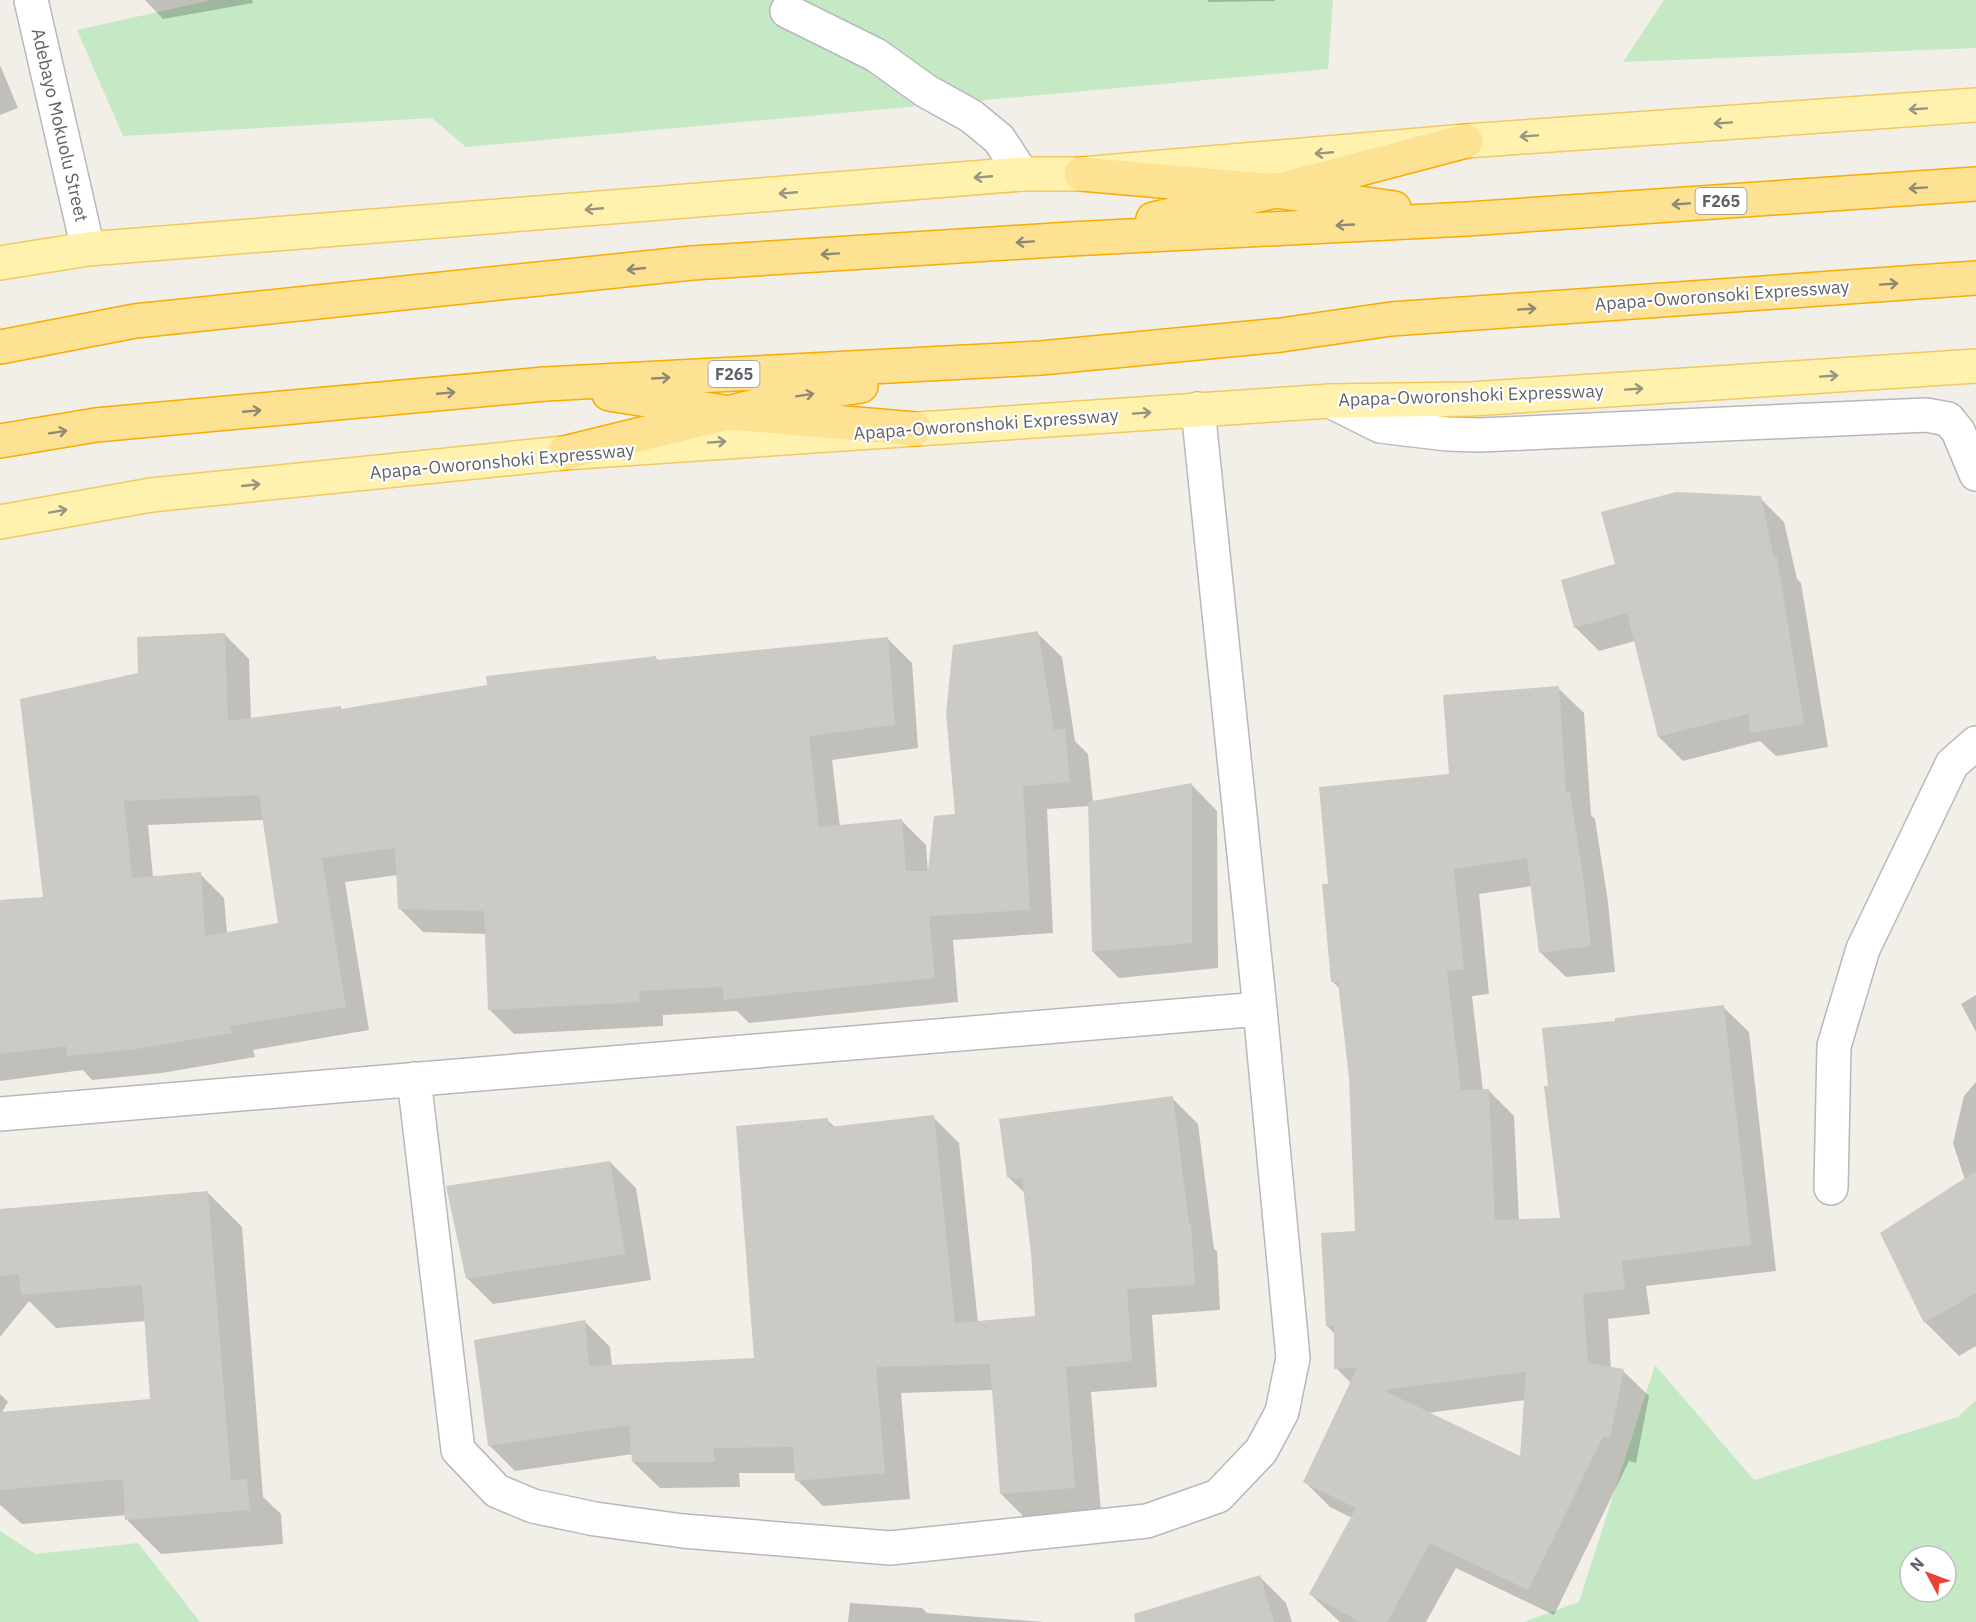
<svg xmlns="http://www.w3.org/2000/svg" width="1976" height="1622" font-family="'IBM Plex Sans',sans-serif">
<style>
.green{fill:#c5e8c5;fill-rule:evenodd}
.shadow{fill:#0003;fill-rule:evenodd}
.building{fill:#cccac5;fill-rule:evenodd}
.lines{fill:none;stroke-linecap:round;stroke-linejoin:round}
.minor-casing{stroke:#b5b8bc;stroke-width:36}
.major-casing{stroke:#f2c960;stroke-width:36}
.highway-casing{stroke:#f9ab00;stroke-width:36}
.minor{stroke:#fff;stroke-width:33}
.major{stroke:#fff2af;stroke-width:33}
.highway{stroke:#fde293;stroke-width:33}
.oneway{stroke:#979581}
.oneway2{stroke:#8e8975}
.labels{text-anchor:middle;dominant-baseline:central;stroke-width:4.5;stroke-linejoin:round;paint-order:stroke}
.shield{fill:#fff;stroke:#8f9295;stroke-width:1.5}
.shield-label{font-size:16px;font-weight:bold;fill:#5f6368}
.street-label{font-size:18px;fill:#5f6368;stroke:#fff}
</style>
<rect width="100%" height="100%" fill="#f1efe8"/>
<path class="green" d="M212 0H1333L1328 69 466 147 432 118 123 136 77 30Z
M1664 0H1976V48L1623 62Z
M1655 1365 1754 1480 1958 1417 1976 1400V1622H1523L1579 1602ZM1910 1556H1946V1592H1910Z
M0 1531 36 1554 138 1543 200 1622H0Z"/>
<path class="shadow" d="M145 0H252L253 3 163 19Z
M1207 0H1275V1L1209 2Z
M0 65 18 108 0 115Z
M1760 498 1784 522 1797 579 1801 583 1828 747 1776 756 1760 741 1683 761 1659 737 1635 641 1599 651 1575 627 1616 565Z
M1037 633 1062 657 1075 741 1088 754 1093 802 1191 784 1217 811 1218 968 1119 978 1093 952 1090 806 1047 809 1053 933 953 940 958 1002 749 1023 737 1011 663 1015V1026L514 1034 490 1010 486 934 423 932 399 908 398 875 345 882 369 1030 253 1050 255 1057 162 1073 92 1080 83 1070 0 1081V901L45 899 140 674 225 635 249 659 251 720 340 708 343 710 655 657 659 661 888 639 912 663 918 748 832 760 840 827 902 821 926 845 928 873 956 816ZM264 820 280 924 227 933 224 898 200 874 153 877 148 825Z
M1558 688 1584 713 1591 815 1595 819 1608 902 1615 972 1566 977 1540 952 1532 886 1479 894 1489 994 1472 996 1483 1091 1488 1090 1514 1116 1519 1221 1562 1219 1549 1087 1617 1022 1723 1007 1749 1032 1776 1271 1646 1286 1650 1314 1608 1319 1611 1369 1623 1371 1649 1396 1636 1463 1629 1461 1554 1615 1456 1568 1426 1622H1340L1310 1594 1352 1518 1330 1507 1305 1482 1352 1384 1336 1368 1335 1334 1327 1326 1356 1232 1351 1078 1340 989 1333 982 1329 885 1450 776ZM1526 1400 1521 1458 1427 1413Z
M1976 995V1032L1961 1004Z
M1976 1082V1346L1959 1356 1925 1322 1965 1180 1953 1143 1964 1096Z
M1172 1098 1198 1124 1214 1249 1217 1251 1220 1310 1152 1315 1157 1387 1091 1392 1101 1513 1027 1520 1001 1494 993 1390 901 1393 910 1499 823 1506 797 1480 796 1473H739L740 1487 660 1488 633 1462V1454L515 1471 489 1445 584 1321 610 1347 612 1366 756 1359 827 1120 836 1128 933 1117 959 1143 978 1323 1036 1318 1033 1253 1025 1193 1008 1177Z
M610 1162 636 1188 651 1280 493 1304 467 1278Z
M208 1193 242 1227 263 1497 281 1514 283 1544 161 1554 127 1520V1515L22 1524 0 1505V1394L8 1402 1 1414 152 1400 146 1321 56 1328 29 1301 0 1337V1212Z
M1260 1577 1286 1603 1292 1622H1141Z
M850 1603 922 1608 927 1613 1044 1622H848Z"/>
<path class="building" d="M1676 492 1761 496 1774 558 1777 557 1804 724 1751 733 1748 714 1658 737 1627 613 1574 628 1561 580 1615 564 1601 512Z
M1038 631 1054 730 1065 728 1070 782 1023 786 1030 910 929 916 935 978 724 1000 722 987 639 991 640 1002 488 1010 484 911 398 909 395 848 322 858 346 1007 230 1026 232 1033 137 1049 67 1056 66 1046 0 1054V900L43 897 20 699 138 673 137 637 225 633 228 721 341 706V709L487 685 486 676 656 656V660L888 637 895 725 809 736 819 827 902 819 906 871H928L934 816 955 814 946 713 953 645ZM259 795 278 923 205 936 201 872 132 878 124 801Z
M1559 686 1566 792H1570L1583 876 1591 946 1539 953 1527 858 1454 869 1464 969 1447 971 1461 1090 1489 1089 1495 1220 1560 1218 1544 1086H1548L1542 1028 1615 1021V1018L1724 1005 1751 1245 1622 1261 1625 1289 1583 1294 1588 1363 1624 1369 1610 1438 1603 1437 1528 1590 1430 1543 1387 1622H1360L1309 1594 1356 1508 1303 1482 1357 1368 1334 1369V1326H1326L1321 1233 1355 1231 1349 1078 1338 982H1331L1322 884H1328L1319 787 1449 774 1443 695ZM1526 1372 1520 1456 1383 1390Z
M1192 783V943L1092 952 1088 802Z
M1173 1096 1189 1224H1191L1195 1285 1127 1289 1132 1361 1066 1367 1075 1488 1000 1494 990 1364 876 1367 885 1473 795 1481 793 1447 713 1448 715 1462H632L629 1425 488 1446 474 1340 585 1320 589 1366 754 1358 736 1126 828 1118 829 1127 934 1115 955 1323 1035 1316 1031 1253 1022 1179 1007 1177 999 1119Z
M610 1161 625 1254 466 1279 446 1186Z
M1976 1171V1293L1924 1323 1880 1233Z
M208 1191 231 1480 247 1479 250 1510 125 1520 123 1479 0 1490V1412L150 1399 142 1285 21 1295 19 1274 0 1276V1209Z
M1260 1575 1274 1622H1135L1134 1614Z"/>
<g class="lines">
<defs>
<path id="minor" d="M31 0 88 249
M787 11 876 55 926 91 971 116 999 139 1022 174
M1330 401 1380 426 1447 434 1479 435 1926 415 1948 419 1958 431 1976 474
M414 1079 458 1450 497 1491 533 1506 595 1519 683 1531 890 1548 1147 1521 1218 1496 1261 1451 1282 1412 1293 1358 1260 1009 1198 409
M0 1114 1260 1009
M1831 1188 1834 1046 1863 949 1952 764 1976 743"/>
<path id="major" d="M0 263 88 249 1022 174H1081L1466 141 1976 105
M0 522 151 495 564 453 1330 401 1471 399 1976 366"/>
<path id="highway" d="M1081 174 1276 191 1394 208
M1153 219 1276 191 1466 141
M0 347 135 321 692 263 1070 239 1467 219 1976 184
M609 394 730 413 915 429
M0 441 96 425 545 384 1041 358 1281 335 1391 319 1976 278
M564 453 797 396 861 386"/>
</defs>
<use href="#minor" class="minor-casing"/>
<use href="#major" class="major-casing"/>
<use href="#highway" class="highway-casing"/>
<use href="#minor" class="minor"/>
<use href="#major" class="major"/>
<use href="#highway" class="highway"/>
</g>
<defs><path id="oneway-shaft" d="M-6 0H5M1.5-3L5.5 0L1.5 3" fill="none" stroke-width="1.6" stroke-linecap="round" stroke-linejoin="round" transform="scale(1.5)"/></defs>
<g class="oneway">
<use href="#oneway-shaft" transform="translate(1918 109) rotate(176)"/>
<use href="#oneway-shaft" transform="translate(1723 123) rotate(176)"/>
<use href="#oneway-shaft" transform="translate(1529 136) rotate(176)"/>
<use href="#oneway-shaft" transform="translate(1324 153) rotate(175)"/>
<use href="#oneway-shaft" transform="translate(983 177) rotate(175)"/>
<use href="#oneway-shaft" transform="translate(788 193) rotate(175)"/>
<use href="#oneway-shaft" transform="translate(594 209) rotate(175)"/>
<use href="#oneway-shaft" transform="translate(1829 376) rotate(-4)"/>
<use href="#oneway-shaft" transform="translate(1634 389) rotate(-4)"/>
<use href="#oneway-shaft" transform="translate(1142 413) rotate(-4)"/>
<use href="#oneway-shaft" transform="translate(717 442) rotate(-4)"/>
<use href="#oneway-shaft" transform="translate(251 485) rotate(-6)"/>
<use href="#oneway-shaft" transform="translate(58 511) rotate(-10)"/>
</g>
<g class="oneway2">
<use href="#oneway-shaft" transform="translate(1918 188) rotate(176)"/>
<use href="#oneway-shaft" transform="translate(1681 204) rotate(176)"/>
<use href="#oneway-shaft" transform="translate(1345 225) rotate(177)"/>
<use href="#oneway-shaft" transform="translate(1025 242) rotate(176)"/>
<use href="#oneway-shaft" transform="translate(830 254) rotate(176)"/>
<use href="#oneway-shaft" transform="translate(636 269) rotate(174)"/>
<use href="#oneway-shaft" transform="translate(1889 284) rotate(-4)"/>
<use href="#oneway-shaft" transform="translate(1527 309) rotate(-4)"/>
<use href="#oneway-shaft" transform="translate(661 378) rotate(-3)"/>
<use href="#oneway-shaft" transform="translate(446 393) rotate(-5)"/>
<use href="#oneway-shaft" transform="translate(805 395) rotate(-9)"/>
<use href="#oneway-shaft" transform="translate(252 411) rotate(-5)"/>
<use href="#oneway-shaft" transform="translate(58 432) rotate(-9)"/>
</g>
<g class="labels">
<g class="shield">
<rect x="1695.5" y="188" width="51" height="26" rx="4.5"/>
<rect x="708.5" y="361" width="51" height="26" rx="4.5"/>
</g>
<g class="shield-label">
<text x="1721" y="201">F265</text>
<text x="734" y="374">F265</text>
</g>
<g class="street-label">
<text transform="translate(60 125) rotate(77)">Adebayo Mokuolu Street</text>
<text transform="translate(1722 295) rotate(-4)">Apapa-Oworonsoki Expressway</text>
<text transform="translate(1471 395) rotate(-2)">Apapa-Oworonshoki Expressway</text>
<text transform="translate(986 424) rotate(-4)">Apapa-Oworonshoki Expressway</text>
<text transform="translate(502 461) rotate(-5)">Apapa-Oworonshoki Expressway</text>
</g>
</g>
<g transform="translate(1928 1574) rotate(311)"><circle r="28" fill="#ffffff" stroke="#bfc1c3" stroke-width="1.5"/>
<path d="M0-4.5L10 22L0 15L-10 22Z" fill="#ea4335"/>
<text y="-9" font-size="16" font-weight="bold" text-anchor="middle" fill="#5f6368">N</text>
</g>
</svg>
